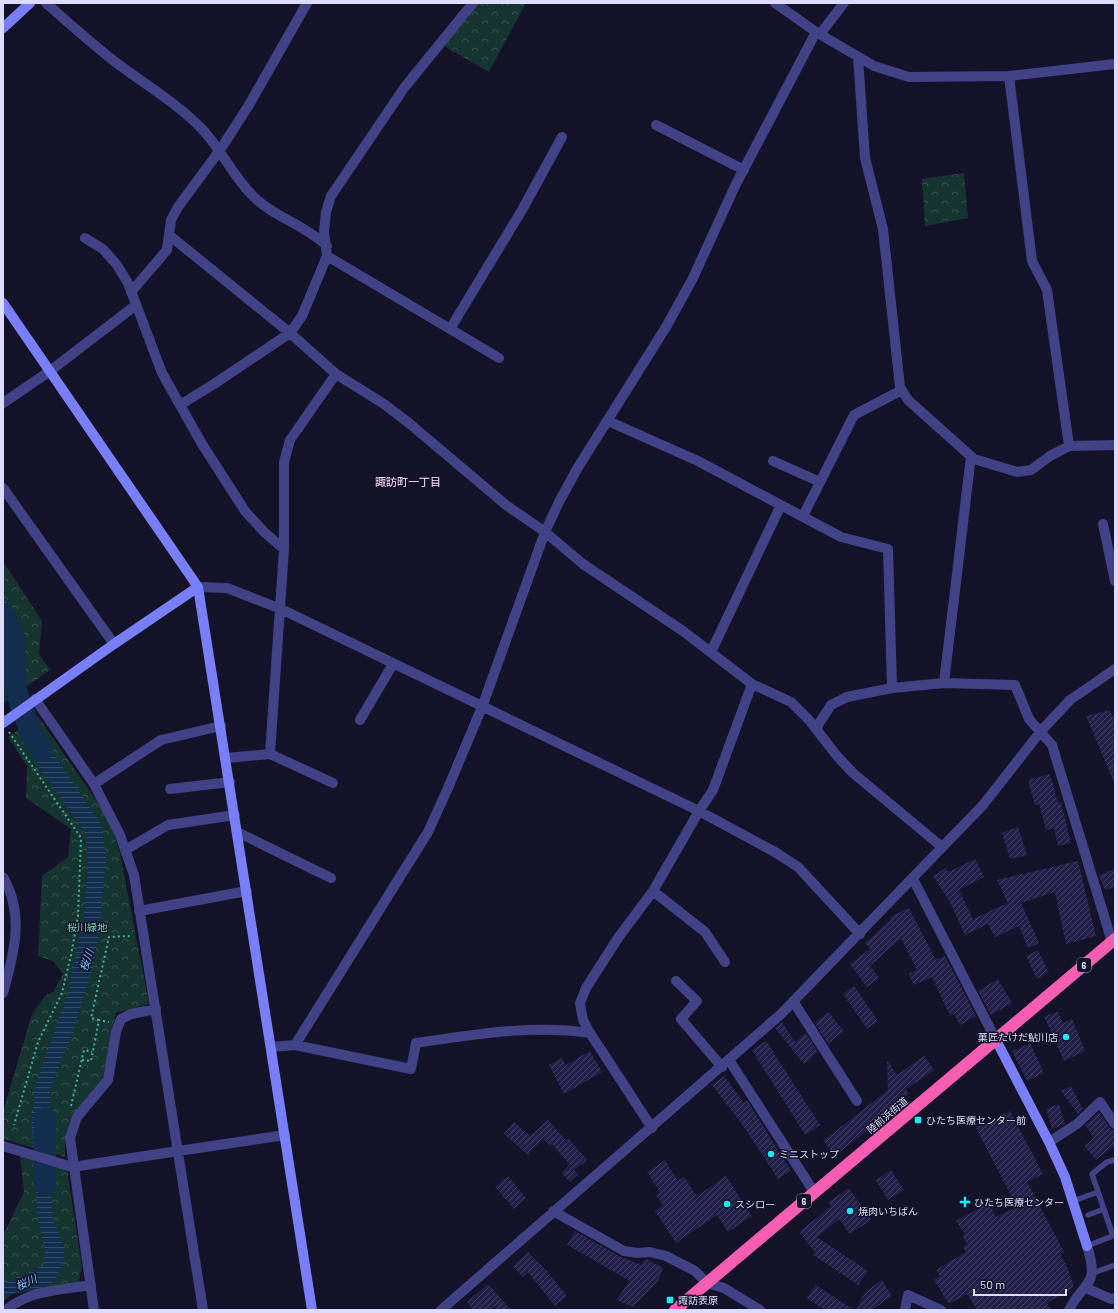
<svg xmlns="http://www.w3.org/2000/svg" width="1118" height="1313" font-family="Barlow,'Noto Sans JP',sans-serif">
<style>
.forest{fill:url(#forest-crowns)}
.water{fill:url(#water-rules)}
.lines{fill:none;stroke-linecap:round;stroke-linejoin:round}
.river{stroke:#122d4d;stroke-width:22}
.building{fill:url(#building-hatch)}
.path{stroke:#37b6a5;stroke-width:2;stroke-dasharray:2 3;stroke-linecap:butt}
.lane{stroke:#404285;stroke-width:5.5}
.street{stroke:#404285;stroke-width:10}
.secondary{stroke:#787ff8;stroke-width:10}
.highway{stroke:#f75db3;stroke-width:12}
.poi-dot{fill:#12eef3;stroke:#141229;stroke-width:1.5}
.labels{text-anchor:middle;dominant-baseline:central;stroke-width:3;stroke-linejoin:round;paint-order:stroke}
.shield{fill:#141229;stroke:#a19fbd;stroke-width:1}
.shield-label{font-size:9px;font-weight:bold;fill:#dddcfd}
.park-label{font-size:10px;fill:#6adbb6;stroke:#141229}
.poi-label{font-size:10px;fill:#dddcfd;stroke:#141229;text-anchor:start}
.street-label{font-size:10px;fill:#dddcfd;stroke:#141229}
.neighbourhood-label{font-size:11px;fill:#fddef4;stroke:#141229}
.water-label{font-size:11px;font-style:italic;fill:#6fc3f8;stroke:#141229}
</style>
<defs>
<pattern id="forest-crowns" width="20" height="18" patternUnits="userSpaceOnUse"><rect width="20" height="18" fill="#15332f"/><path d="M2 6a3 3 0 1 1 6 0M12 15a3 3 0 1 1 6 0" fill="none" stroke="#37504e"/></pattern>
<pattern id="water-rules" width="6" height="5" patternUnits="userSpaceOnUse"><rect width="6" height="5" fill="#122d4d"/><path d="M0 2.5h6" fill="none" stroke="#344b68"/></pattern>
<pattern id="building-hatch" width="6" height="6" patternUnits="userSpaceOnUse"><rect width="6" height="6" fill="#241f49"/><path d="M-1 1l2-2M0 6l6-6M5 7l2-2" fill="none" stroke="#433f64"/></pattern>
</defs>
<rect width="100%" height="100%" fill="#141229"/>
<path class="forest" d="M475 3H526L489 72 442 45Z
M964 173 968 218 925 226 922 179Z
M3 561 42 621 39 654 50 670 3 703Z
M38 716 109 819 120 853 149 1004 116 1013 103 1080 72 1117 65 1140V1157L3 1139V1112L32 1014 45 996 54 991 63 974 53 961 38 956 42 876 68 857 71 829 26 798 27 766 8 737Z
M20 1156 67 1169 82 1267 78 1283 13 1294 3 1301V1235L24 1192Z"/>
<path class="water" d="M3 594 18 625 22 664 27 685 7 700 8 653 3 636Z
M32 721 101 824 106 856 101 919 93 967 72 1036 63 1056 50 1091 49 1150 33 1145 32 1120 36 1083 68 992 84 914 88 866 86 834 41 770 20 732Z
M33 1160 49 1165 52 1217 65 1248 63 1264 54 1281 44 1287 13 1293 3 1298V1284L44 1265 45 1250 38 1218Z"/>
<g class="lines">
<path class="river" d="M3 614 14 638 15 688 33 738 42 750
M45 1118V1184"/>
</g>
<path class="building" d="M1110 710 1115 722V785L1086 716Z
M1050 774 1058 803 1061 802 1071 843 1058 846 1054 828 1046 830 1039 804 1035 805 1028 780Z
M1018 827 1027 855 1010 859 1002 833Z
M975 859 984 877 959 890 973 919 1008 903 997 880 1078 861 1096 936 1066 944 1055 892 1021 903 1039 943 1028 948 1019 926 995 937 988 924 965 935 951 904 933 876 945 868 948 872Z
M1115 869V887L1105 890 1099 875Z
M909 908 936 960 945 956 976 1016 960 1025 954 1014 950 1016 932 977 914 985 908 974 917 970 901 938 870 966 879 978 867 987 850 964 870 949 865 943 891 919 890 917Z
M1038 950 1049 972 1037 979 1026 956Z
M998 979 1012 1003 991 1015 978 991Z
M854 986 878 1021 867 1029 843 994Z
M828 1012 844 1031 828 1044 815 1023Z
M1058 1012 1063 1023 1072 1019 1085 1051 1064 1061 1044 1016Z
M782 1022 795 1042 806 1033 818 1052 804 1064 775 1028Z
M766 1041 820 1125 805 1135 752 1050Z
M1030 1043 1044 1073 1027 1081 1012 1051Z
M590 1051 602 1072 564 1094 549 1065 562 1058 566 1065Z
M924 1056 934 1070 906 1089 909 1094 890 1106 893 1110 835 1156 823 1141 888 1090 887 1060 897 1075Z
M724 1076 744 1103 747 1100 791 1171 778 1179 744 1127 712 1085Z
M1071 1086 1083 1109 1078 1114 1061 1091Z
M1059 1104 1065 1124 1052 1129 1046 1109Z
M1010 1111 1043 1174 1027 1182 1064 1252 1060 1254 1068 1269 1073 1283V1288L1047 1303 1051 1310H977L967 1294 949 1304 934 1280 940 1276 936 1270 966 1252 963 1247 967 1244 962 1236 965 1234 956 1221 989 1203 996 1217 1017 1207 976 1128Z
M1099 1112 1110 1128 1115 1132V1145L1096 1160 1084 1146 1094 1138 1085 1125Z
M548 1120 566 1140 568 1138 587 1160 574 1170 552 1144 550 1146 543 1138 528 1155 504 1134 514 1122 530 1136Z
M665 1160 678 1181 684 1177 697 1196 726 1176 752 1216 728 1232 717 1215 676 1243 655 1211 663 1205 656 1195 660 1192 647 1172Z
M569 1165 578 1174 570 1182 562 1173Z
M891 1170 904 1190 888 1200 876 1180Z
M508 1176 526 1198 514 1209 495 1187Z
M849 1188 871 1220 850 1234 839 1219 817 1237 868 1271 858 1285 813 1255 815 1252 799 1232 831 1206 828 1202Z
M575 1231 621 1257 641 1265 646 1259 663 1268 658 1281 633 1307 616 1300 630 1281 567 1245Z
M528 1252 545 1269 567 1296 555 1306 528 1272 523 1277 513 1266Z
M882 1280 892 1296 872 1310H856L865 1292Z
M488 1284 511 1310H498L494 1306 490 1310H473L467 1302Z
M816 1285 854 1310H825L807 1298Z"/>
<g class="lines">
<path class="path" d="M9 732 81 838 78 916 71 955 62 993 38 1042 14 1125
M99 1020 91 1018 109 937 131 936
M82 1060 91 1061 99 1020 109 1022
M71 1106 84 1050 92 1052"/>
<path class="lane" d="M1073 1201 1098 1192
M1088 1215 1104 1209
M1113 1236 1092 1174 1107 1162 1115 1160
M1087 1246 1115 1235
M1093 1273 1115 1265"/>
<path class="street" d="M46 3C70 24 93 45 118 64 146 85 178 104 202 129 222 150 233 177 254 197 274 217 305 225 327 246
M775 3 816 32 874 66 909 77 1009 76 1115 64
M820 34 844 3
M858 57 865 158 883 229 900 387 908 400 974 459 1017 472 1031 470 1050 456 1069 446 1115 445
M1009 76 1032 261 1047 290 1069 446
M656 125 744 170
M169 235 290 333 336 374 384 404 410 424 506 505 545 532 583 564 683 631 752 684 791 702 809 720 837 756 853 773 942 847
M85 238 103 249 117 265 128 283 162 373 202 444 245 511 264 532 284 549
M327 256 499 358
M131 292 167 250 171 220 178 207 220 150 249 105 307 3
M450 329 522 210 562 137
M3 403 50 371 136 305
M180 405 214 384 290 333 302 316 327 256 324 231 326 212 331 196 404 88 473 3
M608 421 698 461 841 537 888 549 892 688
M773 461 820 482
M3 488 114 644
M803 516 854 415 902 390
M1103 524 1115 581
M198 587 227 588 281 609 699 811 775 852 798 867 860 934
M711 652 781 505
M944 683 971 456
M35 699 94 784 120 835 134 875 203 1310
M360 720 393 664
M816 728 831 705 847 697 892 688 944 683 1015 685 1029 719 1052 745 1112 942
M270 754 333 783
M226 758 270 754 284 549V462L290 440 336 374
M94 784 161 740 221 726
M170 789 230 782
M237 832 331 878
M125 850 168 825 235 815
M3 877C25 914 14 954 3 993
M913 879 996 1040
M653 891 705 932 725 962
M139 911 247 891
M676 981 697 1001 681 1019 722 1067
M793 1001 857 1101
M295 1045 428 832 448 788 482 707 545 532 559 502 577 469 666 327 693 278 735 186 816 32
M271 1047 295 1045 411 1069 416 1043C472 1035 533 1024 590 1033
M729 1060 814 1192
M652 1128 590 1033 583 1020 580 1003 586 988 618 938 653 891 699 811 713 790 752 684
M1049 1142 1077 1124 1100 1102 1115 1124
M3 1146 72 1167 285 1135
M553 1211 624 1251 638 1253 650 1252 666 1256 695 1271 707 1283 724 1288 760 1310
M1086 1288 1111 1299 1115 1298
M6 1310C29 1290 61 1290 91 1285
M94 1310 70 1138 77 1117 108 1080 116 1032 121 1019 131 1014 156 1009
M441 1310 781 1014 983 805 1041 731 1070 700 1115 669
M905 1310 908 1295 941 1310
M1069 1310C1085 1279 1100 1287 1087 1246"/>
<path class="secondary" d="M3 28 30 3
M3 303 198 587 312 1310
M3 723 114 644 198 587
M996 1040 1049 1142 1065 1177 1087 1246"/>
<path class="highway" d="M675 1310 1115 939"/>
</g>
<g class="poi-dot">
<circle cx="1066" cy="1037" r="4"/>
<rect x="914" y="1116" width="8" height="8" rx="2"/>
<circle cx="771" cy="1154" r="4"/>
<path d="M963 1196h4v4h4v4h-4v4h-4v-4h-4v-4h4z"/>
<circle cx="727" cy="1204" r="4"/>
<circle cx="850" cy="1211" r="4"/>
<rect x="666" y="1296" width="8" height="8" rx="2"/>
</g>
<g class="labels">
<g class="shield">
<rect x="1077" y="958" width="14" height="14" rx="3"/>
<rect x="797" y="1194" width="14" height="14" rx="3"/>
</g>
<g class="shield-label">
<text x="1084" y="965">6</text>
<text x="804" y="1201">6</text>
</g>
<g class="park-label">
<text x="87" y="927">桜川緑地</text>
</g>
<g class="poi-label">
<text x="1058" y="1037" text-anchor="end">菓匠たけだ鮎川店</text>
<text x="926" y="1120">ひたち医療センター前</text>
<text x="779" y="1154">ミニストップ</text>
<text x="974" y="1202">ひたち医療センター</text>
<text x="735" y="1204">スシロー</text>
<text x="858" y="1211">焼肉いちばん</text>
<text x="678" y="1300">諏訪表原</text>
</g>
<g class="street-label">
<text transform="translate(887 1115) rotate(-40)">陸前浜街道</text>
</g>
<g class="neighbourhood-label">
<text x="408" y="481">諏訪町一丁目</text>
</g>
<g class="water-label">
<text transform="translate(86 960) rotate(-70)">桜川</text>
<text transform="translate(26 1282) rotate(-24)">桜川</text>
</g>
</g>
<rect width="1118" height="1313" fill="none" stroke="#dddcfd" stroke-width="8"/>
<path d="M974 1289v6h92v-6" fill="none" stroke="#dddcfd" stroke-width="2"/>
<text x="980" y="1289" font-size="12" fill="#dddcfd" stroke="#141229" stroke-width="3" paint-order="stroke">50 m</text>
</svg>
